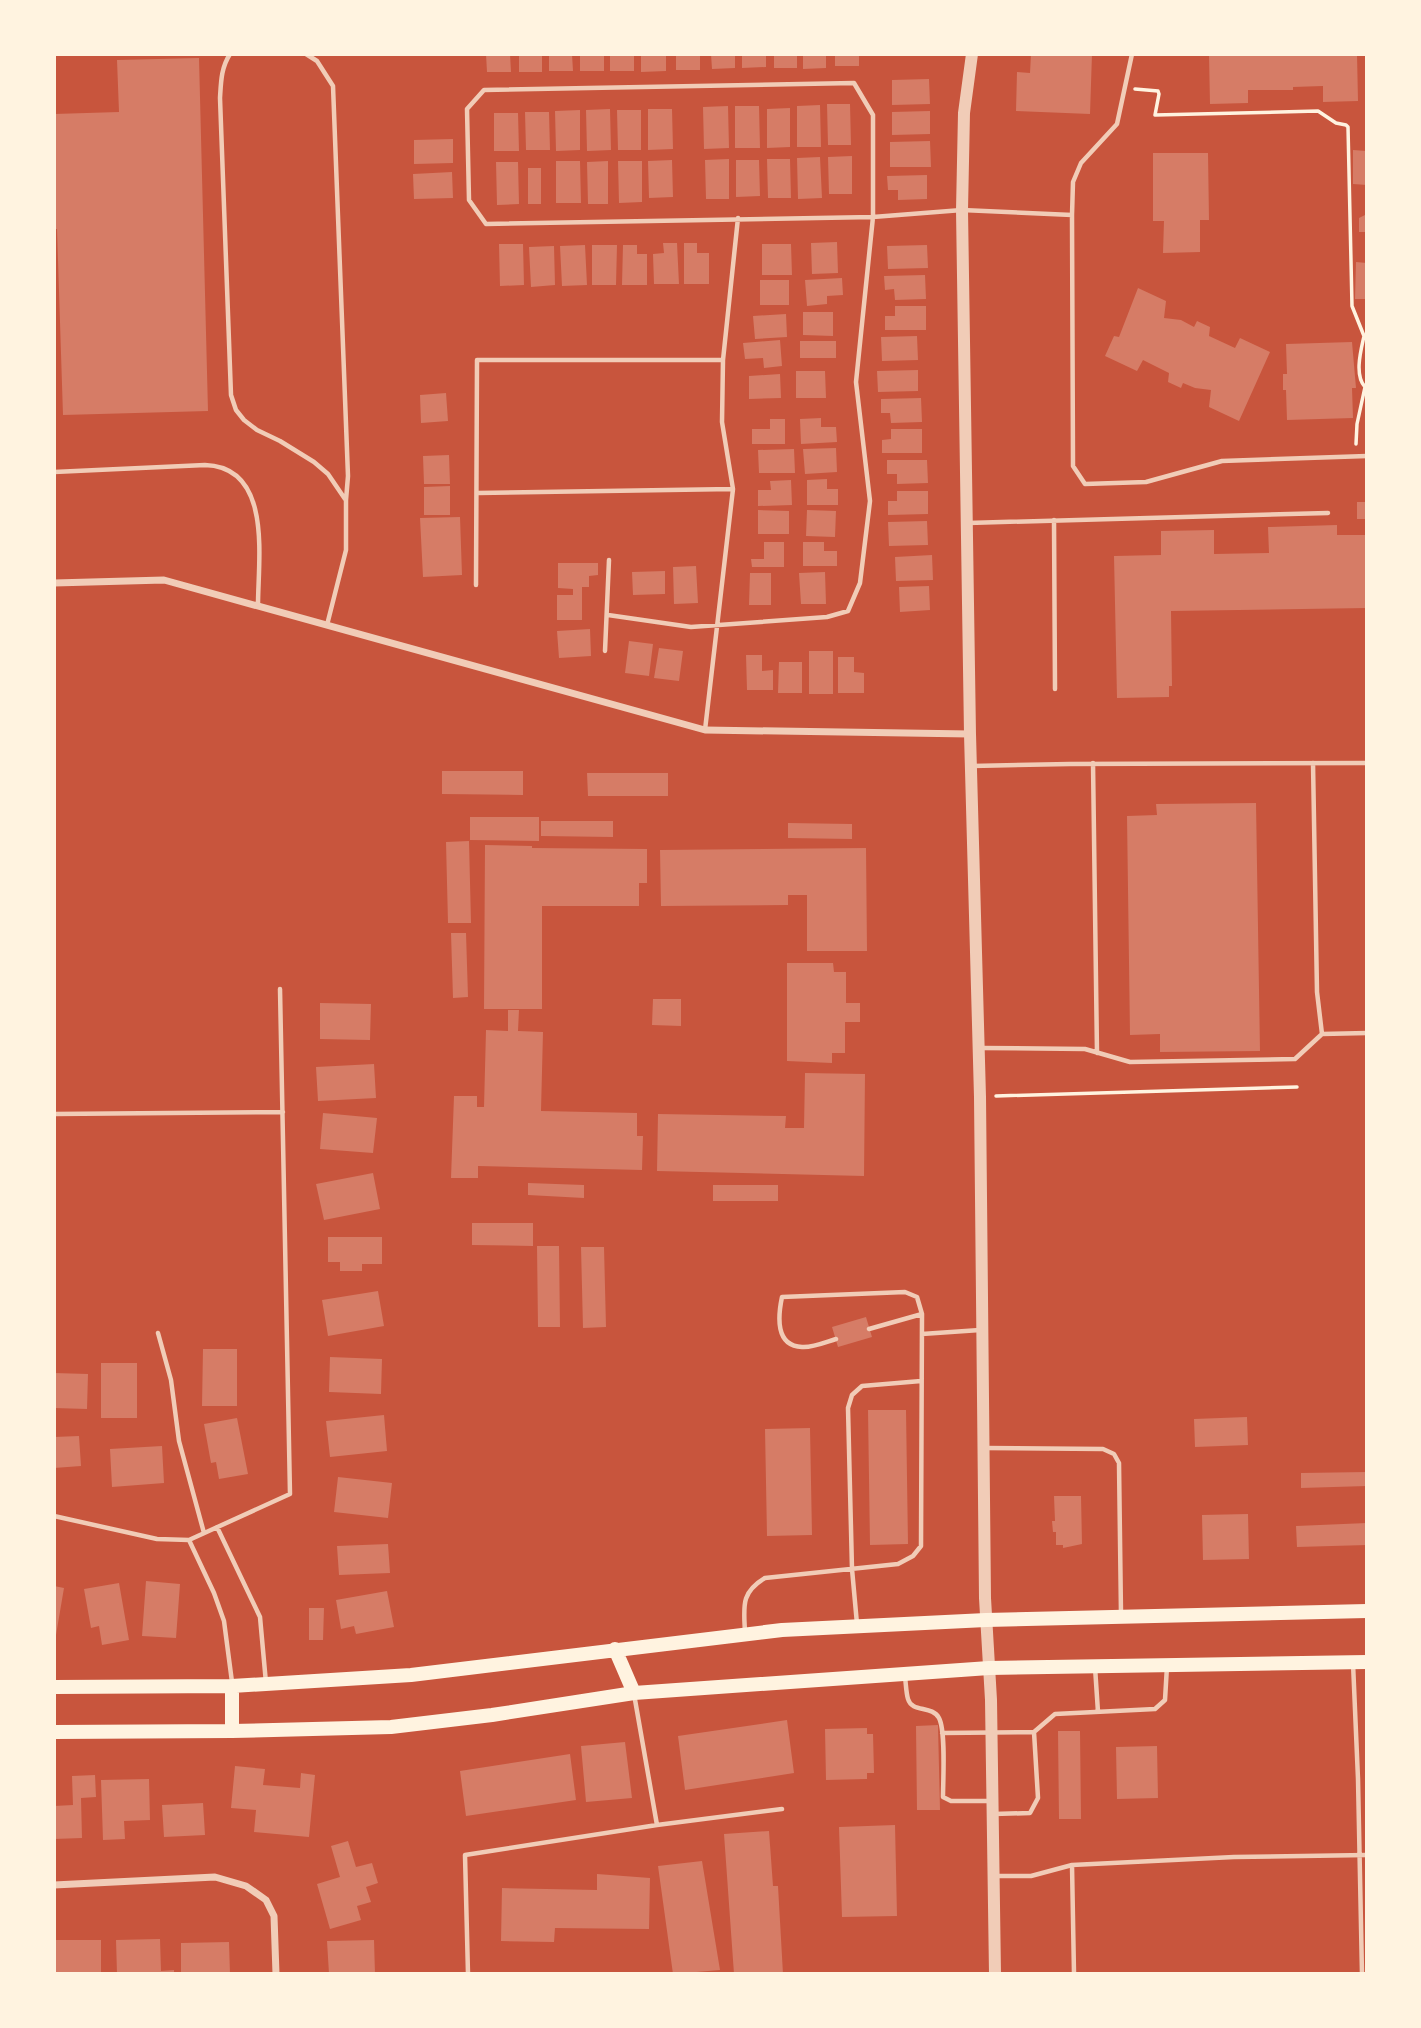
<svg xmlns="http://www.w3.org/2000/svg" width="1421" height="2028" font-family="Karla,sans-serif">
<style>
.building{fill:#d67c66}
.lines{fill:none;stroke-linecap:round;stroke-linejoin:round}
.path{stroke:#fff3e0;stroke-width:3.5}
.service{stroke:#f1ccb7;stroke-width:4.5}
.minor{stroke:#f1ccb7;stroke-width:7}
.tertiary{stroke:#f1ccb7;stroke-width:12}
.secondary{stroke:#fff3e0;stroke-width:14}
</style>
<rect width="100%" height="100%" fill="#c8553d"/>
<path class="building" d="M486 54H510L511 72H487Z
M519 54H542V72H519Z
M549 54H572L573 71H549Z
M580 54H604V71H580Z
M610 54H634V71H610Z
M641 54H666V71L641 72Z
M676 54H700V70H676Z
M711 54H735V68L712 69Z
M742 54H766V67L742 68Z
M774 54H797V68H774Z
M803 54H826V68L803 69Z
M835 54H859V66H835Z
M1031 54H1092L1090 114 1016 111 1017 72 1030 73Z
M1209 54H1357L1358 101 1323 102V86L1293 87V90H1248V103L1210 104Z
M199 58 208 411 63 415 57 229H54V114L119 112 117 60Z
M929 79 930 104 892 105V80Z
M827 104H850L851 145H828Z
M820 105 821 147H797V106Z
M728 106 729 148 704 149 703 107Z
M735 106H759L760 148H735Z
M790 108V147L767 148V109Z
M610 109 611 150 587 151 586 110Z
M648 109H672L673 149 648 150Z
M580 110V150L556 151 555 111Z
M617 110H641V150H618Z
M930 111V134L892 135V112Z
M525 112H549L550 150H526Z
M494 113H518L519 151H494Z
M453 139V163L414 164V140Z
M930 141 931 167H890V142Z
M1353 150 1367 151V185L1353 184Z
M1153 153H1208L1209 220H1200V252L1163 253 1164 221H1153Z
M852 156V194H829L828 157Z
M820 157 822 198 798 199 797 158Z
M729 159V199H706L705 160Z
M767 159H790L791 198H768Z
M672 160 673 197 649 198 648 161Z
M736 160H759L760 196 736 197Z
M556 161H580L581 203H556Z
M608 161V204H588L587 162Z
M618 161H642V202L619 203Z
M496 162H518L519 204 497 205Z
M528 168H541V204H528Z
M452 172 453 198 414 199 413 174Z
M927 175V199L898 200V190H888L887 176Z
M1367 214V232H1359V218Z
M837 242 838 273 812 274 811 243Z
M663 243H677L679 284H654L653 254 664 253Z
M684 243H697V253H709V284H684Z
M499 244H523L524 285 500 286Z
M762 244H791L792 275H762Z
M585 245 587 285 562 286 560 246Z
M592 245H617L616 285H592Z
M623 245H637V254H647V285H622Z
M927 245 928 268 888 269 887 246Z
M554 246 555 285 531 287 529 247Z
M1356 262 1367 263V299H1355Z
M925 275 926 299 895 300 894 289 885 290 884 276Z
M842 278 843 295 827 296V304L807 306 805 280Z
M760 280H789V305H760Z
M1138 288 1166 301 1164 318 1181 320 1194 327 1197 321 1210 327 1209 336 1235 348 1240 338 1270 352 1239 421 1209 407 1211 390 1195 388 1183 383 1181 388 1168 382 1169 373 1143 360 1137 371 1105 356 1114 336 1119 337Z
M895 306H926V330H885V316H895Z
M803 312H833V336L803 335Z
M786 314 787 337 755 339 753 316Z
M917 336 918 360 882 361 881 337Z
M780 340 782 366 764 368 763 358 745 359 743 343Z
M800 341H836V358H800Z
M1352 342 1356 388H1352L1353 418 1287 420 1286 390H1283V374H1287L1286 344Z
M918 370V391L878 392 877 371Z
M796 371H825L826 398H796Z
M780 374 781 398 749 399V376Z
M446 393 448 421 421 423 420 395Z
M921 398 922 422 891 423 890 413H881V399Z
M821 418V427H836L837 442 801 444 800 419Z
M770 419H785V444H752V429H770Z
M891 429H922V453H882V440L891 439Z
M836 448 837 472 805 474 803 449Z
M794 449 795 473H759L758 450Z
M449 455 450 484H424L423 456Z
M887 460H927L928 483 897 484V474H887Z
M827 479V489H838V505H807V480Z
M791 480 792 505 758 506V490H771L770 481Z
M450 486V515H424V487Z
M897 491H928V514L888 515V501H897Z
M1357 502H1367V519H1357Z
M758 510 789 511V534H758Z
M807 510 836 511 835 537 806 536Z
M460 517 462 575 423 577 420 518Z
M927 521 928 545 889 546 888 522Z
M1337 525V535H1367V608L1171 611 1172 686H1169V697L1117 698 1114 556 1161 555V531L1214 530V554L1269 553 1268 527Z
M764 542H784V567H752L751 559H764Z
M803 542H824V551H837V566H803Z
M932 555 933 580 896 581 895 557Z
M558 563H598V575L589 576V587H582V620H557V595H573V589L558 588Z
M696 566 698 603 674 604 673 567Z
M665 571V594L633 595 632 572Z
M825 572 826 604H801L799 573Z
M750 573H771V605H749Z
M929 586 930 610 900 612 899 587Z
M590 629 591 656 559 658 557 631Z
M629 641 653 644 649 676 625 673Z
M659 648 683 651 679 681 654 678Z
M809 651H833V694H809Z
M746 655H762V671L773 670V690H747Z
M838 657H854V672L864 673V693H838Z
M779 662H802V693H778Z
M442 771H523V795L442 794Z
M587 773H668V796H588Z
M1256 803 1260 1051 1160 1052V1034L1130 1035 1127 816 1157 815 1156 804Z
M470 817H539V841L470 840Z
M541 821H613V837L541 836Z
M788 823 852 824V839L788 838Z
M469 841 471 923H448L446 842Z
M485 845 532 846V848L647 849V883H639V906H542V1009H484Z
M866 848 867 951H807V895H788V905L661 906 660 850Z
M451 933H466L468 997 453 998Z
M787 963H833L834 972H846V1003H860V1022H845V1053H832V1063L787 1061Z
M653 999H681V1026L652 1025Z
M320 1003 371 1004 370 1040 320 1039Z
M508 1010H519L518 1031 543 1032 541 1111 637 1113V1136H643L642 1170 478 1166V1178H451L454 1096H477V1107H484L486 1030 508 1031Z
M374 1064 376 1098 318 1101 316 1067Z
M805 1073 865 1074 864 1176 657 1171 658 1114 786 1116 785 1128H804Z
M323 1113 377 1118 373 1153 320 1149Z
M373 1173 380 1209 324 1220 316 1184Z
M528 1183 584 1185V1198L528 1195Z
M713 1185H778V1201H713Z
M472 1223H533V1246L472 1245Z
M328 1237H382V1264H362V1271H340V1262H328Z
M537 1246H559L560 1327H538Z
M581 1247H604L606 1327 583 1328Z
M378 1291 384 1326 328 1336 322 1300Z
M866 1317 872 1337 838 1347 832 1327Z
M203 1349H237V1406H202Z
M330 1357 382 1359 381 1394 329 1392Z
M101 1363H137V1418H101Z
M54 1373 88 1374 87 1409 54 1408Z
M868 1410H906L908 1544 870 1545Z
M384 1415 387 1451 330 1457 326 1421Z
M1247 1417 1248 1445 1195 1447 1194 1419Z
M237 1418 248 1474 219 1479 216 1462 211 1463 204 1424Z
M810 1428 812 1535 767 1536 765 1429Z
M79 1436 81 1466 54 1468V1437Z
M162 1446 164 1483 112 1487 110 1449Z
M1367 1472V1486L1301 1488V1473Z
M338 1477 392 1483 388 1518 334 1512Z
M1054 1496H1081L1082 1544 1063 1548V1545H1056V1532H1053L1052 1521H1055Z
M1248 1514 1249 1559 1203 1560 1202 1515Z
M1367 1523V1545L1297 1547 1296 1526Z
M388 1544 390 1573 339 1575 337 1546Z
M146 1581 180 1584 176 1638 142 1636Z
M119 1583 129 1640 102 1645 99 1626 91 1628 84 1589Z
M54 1586 64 1588 56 1635H54Z
M387 1591 394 1627 356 1634 354 1626 341 1629 336 1600Z
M309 1608H324L323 1640H309Z
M787 1720 794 1773 685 1790 678 1736Z
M938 1725 940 1810H917L916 1726Z
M867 1728V1734H873L874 1773H867V1779L826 1780 825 1729Z
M1058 1731H1080L1081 1819H1059Z
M625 1742 632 1798 586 1802 581 1746Z
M1157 1746 1158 1798 1117 1799 1116 1747Z
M570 1754 576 1800 466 1816 460 1771Z
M235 1766 265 1769 263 1785 300 1788 301 1773 315 1775 309 1837 254 1832 256 1810 231 1808Z
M95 1775 96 1797 81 1798 82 1838 54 1839V1806L73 1805 72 1776Z
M149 1779 150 1820 124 1821 125 1839 103 1840 101 1780Z
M203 1803 205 1835 164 1837 162 1805Z
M895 1825 897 1916 842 1917 839 1827Z
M769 1831 773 1886H778L783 1974H734L724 1834Z
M348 1841 356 1867 372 1863 378 1883 366 1887 371 1902 357 1906 361 1920 330 1929 317 1884 340 1877 331 1846Z
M702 1861 720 1970 673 1974 658 1866Z
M597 1874 650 1878 649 1929 555 1928 554 1942 501 1941 502 1888 597 1890Z
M160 1939 161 1971 174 1970V1974H117L116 1940Z
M54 1940H101V1974H54Z
M374 1940 375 1974H329L327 1941Z
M229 1942 230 1974H181V1943Z"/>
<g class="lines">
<path class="path" d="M1135 89 1158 91 1159 94 1155 115 1318 111 1336 123 1346 125 1348 127 1352 306 1364 336C1361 350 1354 375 1365 387L1357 424 1356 444
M996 1096 1297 1087"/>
<path class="service" d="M230 54C221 68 221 82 220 98L231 395 236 410 244 420 257 430 280 441 314 462 328 474 345 499
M306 54 317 61 333 86 348 476 346 500V550L327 625
M1072 215 1073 182 1081 163 1117 124 1132 54
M54 472 205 465C273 467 258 559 258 605
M478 493 733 489
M1054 520 1055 689
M968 523 1328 513
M476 585 477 360H723
M608 615 691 627 827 617 848 611 860 583 870 501 856 382 873 217V115L854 83 484 90 467 109 469 200 486 224 873 217 962 210 1072 215 1073 466 1085 484 1146 482 1222 461 1367 456
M605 651 609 560
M705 730 733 489 722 422 723 360 738 218
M1093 763 1097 1053
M1313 763 1317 992 1322 1034
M972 766 1070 764 1367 763
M981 1048 1085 1049 1130 1062 1295 1059 1322 1034 1367 1033
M54 1114 283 1112
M869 1329 922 1314
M158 1333 171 1380 179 1441 204 1533
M922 1334 980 1330
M984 1448 1103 1449 1114 1454 1119 1463 1121 1614
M54 1516 157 1539 189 1540 290 1494 280 989
M217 1527 260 1617 266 1683
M189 1540 214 1593 224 1621 232 1682
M857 1624 852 1569 848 1408 852 1395 862 1386 921 1381
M745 1633C744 1607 740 1593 765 1578L898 1564 913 1556 921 1546 922 1314 917 1297 905 1292 782 1297C778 1316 775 1346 802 1347 812 1348 826 1342 836 1339
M1353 1663 1358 1779 1362 1974
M1095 1667 1098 1712
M905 1677C906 1684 906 1692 908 1699 912 1713 932 1705 939 1718 946 1731 943 1781 943 1797L951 1801H992
M942 1733 1034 1732 1055 1714 1155 1709 1165 1700 1167 1666
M994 1814 1030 1813 1038 1798 1034 1732
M657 1825 782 1809
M1072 1865 1074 1974
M995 1876H1031L1072 1865 1234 1857 1367 1855
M468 1974 465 1855 657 1825 634 1694"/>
<path class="minor" d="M54 583 164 580 705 730 970 734
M54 1885 215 1877 246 1886 266 1900 274 1916 276 1974"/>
<path class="tertiary" d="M972 54 964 113 962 210 970 734 980 1097 985 1598 991 1700 995 1974"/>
<path class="secondary" d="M615 1649 634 1693
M54 1687 232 1686 411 1675 782 1630 986 1620 1367 1611
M232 1731V1686
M54 1732 232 1731 391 1727 492 1715 634 1693 989 1668 1367 1662"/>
</g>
<rect width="1421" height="2028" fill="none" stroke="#fff3e0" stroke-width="112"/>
</svg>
